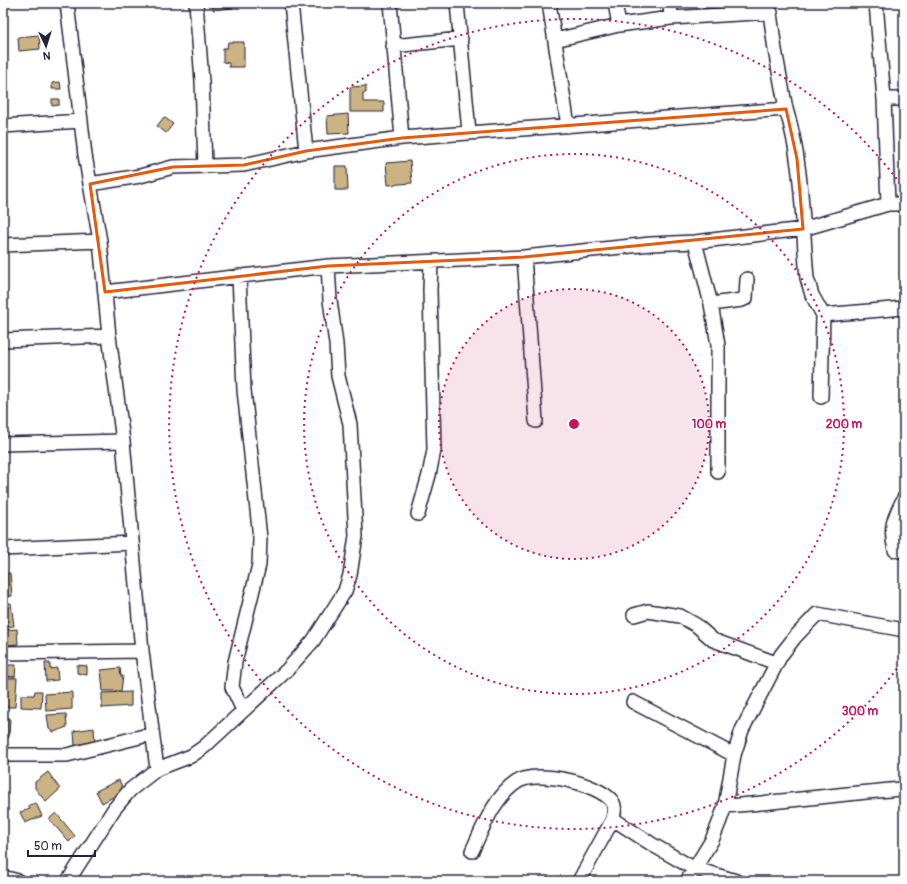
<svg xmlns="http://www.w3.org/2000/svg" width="907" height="884" font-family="Pangolin,sans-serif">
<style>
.building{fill:#ccb383;stroke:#22223b}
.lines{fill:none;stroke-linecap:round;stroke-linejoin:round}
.minor-casing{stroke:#22223b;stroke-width:16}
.minor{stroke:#fff;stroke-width:13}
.marked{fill:none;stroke:#e8590c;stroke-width:3;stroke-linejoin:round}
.ring{fill:none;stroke:#c2185b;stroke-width:2;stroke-dasharray:2 4}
.centre{fill:#c2185b;stroke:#fff;stroke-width:2}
.ring-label{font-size:12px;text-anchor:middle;font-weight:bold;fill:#c2185b;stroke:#fff;stroke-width:3;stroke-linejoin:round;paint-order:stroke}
</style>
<rect width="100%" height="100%" fill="#fff"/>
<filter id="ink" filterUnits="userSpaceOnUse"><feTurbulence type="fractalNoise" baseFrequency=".025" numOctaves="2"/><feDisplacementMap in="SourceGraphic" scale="8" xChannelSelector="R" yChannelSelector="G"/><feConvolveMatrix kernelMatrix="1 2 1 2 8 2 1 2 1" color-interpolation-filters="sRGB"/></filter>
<g filter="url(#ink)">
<path class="building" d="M212 3H232L233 8 213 10Z
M39 35 40 49 19 51 18 37Z
M228 42H244V67H229V63L223 62V48H227Z
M60 82 61 89H52V83Z
M366 86V93H363V102H384V112H350V87Z
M52 99H59V105L52 106Z
M348 114 349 133 328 134 327 116Z
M164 117 173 124 166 133 157 126Z
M410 161 412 183 388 185 386 163Z
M335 166H347L348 190H335Z
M3 358 6 385H3Z
M10 573 12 596 3 597V574Z
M11 603 14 626 3 627V604Z
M17 629 18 644 7 645 5 630Z
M45 663H50V669L57 668 58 680 46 681Z
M7 665H16L15 677 4 676 3 667 6 668Z
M77 665 87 666V675L77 673Z
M120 668 121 676H123L121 691H103L101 670Z
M3 678H17L15 707H3Z
M35 691H42L41 708 21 707V695H34Z
M72 692V709L46 711 45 694Z
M131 692V706L102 708V693Z
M3 710H5V718H10L9 737 5 738V740H3Z
M66 714 67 727 54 732 49 729 47 715Z
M94 728 95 745 75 747 74 731Z
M48 772 60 789 46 802 35 788V782Z
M119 780 124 791 102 803 96 791Z
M36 803 42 816 25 823 20 812 30 809 29 805Z
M56 813 75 836 69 842 49 819Z"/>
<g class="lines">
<defs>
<path id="minor" d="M67 3 85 155 100 241 109 336 123 441 142 651 157 769
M196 3 202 81 205 166
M291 3 306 151
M390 3 402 138
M457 3 469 132
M549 3 568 126
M615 3 619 25
M670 3 671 18
M876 3 884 99 888 204
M769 5 775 50 786 109
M555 40 619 25 671 18 771 12
M393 46 461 39
M884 99H904
M3 126 81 121
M90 184 140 176 173 167 244 165 306 151 402 138 786 109C803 163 802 222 807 278L812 295 823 315 821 397
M695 242 711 304 718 345V472
M3 245 100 241
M524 257 536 421
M239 276 244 390 260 538 259 565 235 662 232 687 243 710
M105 292 328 266 524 257 651 244 695 242 803 229 888 204H904
M711 304 742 300 746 298 747 279
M823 315 904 308
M3 340 109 336
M3 444 123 441
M904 498C894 518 889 526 895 550L904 552
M418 514 429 475 434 450 430 290 431 262
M3 549 132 543
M634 615 648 611 680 616 696 625 713 640 776 663
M3 653 142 651
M633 702 734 755
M3 755H67L152 734
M725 806C785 802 844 793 904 789
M613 819 653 845 693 868 736 881
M472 851C483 828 494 797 517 782 537 769 597 783 612 801 616 807 614 813 613 819L579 881
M3 877 18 881
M68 881 114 809 130 790 157 769 191 756 204 747 287 670 313 641 345 591 350 575 356 536 350 424 338 376 336 344 330 300 328 266
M687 881 712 840 719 823 725 806 734 755 742 730 781 655 795 637 817 614 904 630"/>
</defs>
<use href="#minor" class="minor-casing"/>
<use href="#minor" class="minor"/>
</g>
</g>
<path class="marked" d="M786 109 797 159 803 229 524 257 328 266 105 292 90 184 173 167 244 165 306 151 402 138Z"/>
<circle cx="574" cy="424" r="135" fill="#c2185b" fill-opacity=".12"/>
<g class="ring">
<circle cx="574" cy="424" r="135"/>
<circle cx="574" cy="424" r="270"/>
<path d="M904 659A405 405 0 1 1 904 189"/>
</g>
<circle cx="574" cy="424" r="6" class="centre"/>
<g class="ring-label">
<text x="709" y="428">100 m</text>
<text x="844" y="428">200 m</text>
<text x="860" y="715">300 m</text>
</g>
<rect width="907" height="884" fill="none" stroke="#fff" stroke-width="16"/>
<rect x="8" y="8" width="891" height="868" fill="none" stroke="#22223b" stroke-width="1.5" filter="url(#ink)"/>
<g transform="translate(46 46) rotate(176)" stroke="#ffffff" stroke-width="3" paint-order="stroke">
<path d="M0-3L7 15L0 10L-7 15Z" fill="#22223b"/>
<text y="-6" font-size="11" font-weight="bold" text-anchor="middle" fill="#22223b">N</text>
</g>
<path d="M28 850v6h67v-6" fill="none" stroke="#22223b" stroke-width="2"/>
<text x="34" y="850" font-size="12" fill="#22223b" stroke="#ffffff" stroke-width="3" paint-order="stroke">50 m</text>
</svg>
